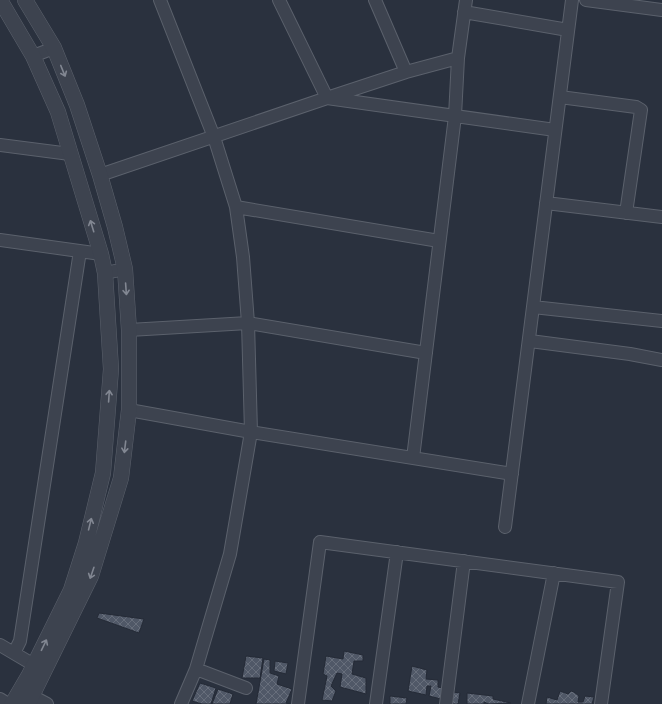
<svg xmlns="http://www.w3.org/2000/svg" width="662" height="704" font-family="'Fira Sans Condensed',sans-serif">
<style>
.building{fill:url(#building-cross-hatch);stroke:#242a36}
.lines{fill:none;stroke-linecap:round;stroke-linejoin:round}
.minor-casing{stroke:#5b616c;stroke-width:14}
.tertiary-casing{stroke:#5b616c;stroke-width:16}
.minor{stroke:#3d434f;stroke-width:12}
.tertiary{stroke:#3d434f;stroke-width:15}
.oneway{stroke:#828792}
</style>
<defs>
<pattern id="building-cross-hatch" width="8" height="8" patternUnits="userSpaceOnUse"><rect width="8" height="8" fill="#505867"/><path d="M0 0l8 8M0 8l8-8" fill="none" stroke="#676e7b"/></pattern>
</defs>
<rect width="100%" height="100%" fill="#2a313e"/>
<path class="building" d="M99 613 144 619 139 633 97 618Z
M344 651 363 655V661H354L352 674 366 678V694L340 687 342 674 337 673 331 686 336 691 332 701 322 700 327 676 323 674 326 656 343 659Z
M246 656 263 658 260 678H242Z
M264 659 270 660V673L279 676 277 684 292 689 286 703 290 704H256Z
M275 661 288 663 286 674 274 671Z
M412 666 427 670 426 679 438 680V687L442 688 441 699 429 696 431 686H427L426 695 408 691Z
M200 683 216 688 211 704H202L192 701Z
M218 689 233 694 230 704H212Z
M560 691 568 694 571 691 574 692 579 696 578 702H583L585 696 594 697 592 704H546L547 697 557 700Z
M453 692 460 693 458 704H450Z
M467 693 493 696V699L511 703 489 704 484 702V704H467Z
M390 696 407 698 406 704H390Z"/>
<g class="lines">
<defs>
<path id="minor" d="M160 0 214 137 236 207 243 257 248 323 251 432 230 554 196 669 181 704
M375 0 406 72
M586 0 662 10
M464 12 568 30
M33 56 54 48
M458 58 466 0
M560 97 636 107 641 110 626 213
M0 145 70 154
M100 175 327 98 279 0
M546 203 662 217
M236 207 439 241
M0 240 101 254
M105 273 125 269
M533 307 662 321
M129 330 248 323 426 353
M530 341 630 354 662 360
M129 410 251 432 512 474
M413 458 455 116 458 58 406 72 327 98 555 130
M505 527 572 0
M0 645 34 665
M14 653 20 641 80 251
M196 669 246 688
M32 696 47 704
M0 699 8 704
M298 704 320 542 618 582 601 704
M376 704 397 552
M446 704 464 561
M528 704 554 573"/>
<path id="tertiary" d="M0 0 33 56 58 112 101 254 105 273 111 369 103 473 86 543 71 590 29 675 12 704
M25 0 54 48 77 105 100 175 115 227 125 269 129 330V410L121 478 91 576 28 704"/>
</defs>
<use href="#minor" class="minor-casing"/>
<use href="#tertiary" class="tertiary-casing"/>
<use href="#minor" class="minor"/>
<use href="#tertiary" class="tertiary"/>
</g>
<defs><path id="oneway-shaft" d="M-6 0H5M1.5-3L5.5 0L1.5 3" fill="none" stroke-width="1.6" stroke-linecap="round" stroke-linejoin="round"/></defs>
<g class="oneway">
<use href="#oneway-shaft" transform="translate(63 71) rotate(68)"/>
<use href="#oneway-shaft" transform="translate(92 226) rotate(-107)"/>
<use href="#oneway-shaft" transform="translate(126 289) rotate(86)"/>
<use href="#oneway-shaft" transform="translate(109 396) rotate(-86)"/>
<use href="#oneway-shaft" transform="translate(125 447) rotate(97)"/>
<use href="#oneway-shaft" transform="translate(90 524) rotate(-76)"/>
<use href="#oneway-shaft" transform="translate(92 573) rotate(109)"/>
<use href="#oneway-shaft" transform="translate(44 645) rotate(-64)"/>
</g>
</svg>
